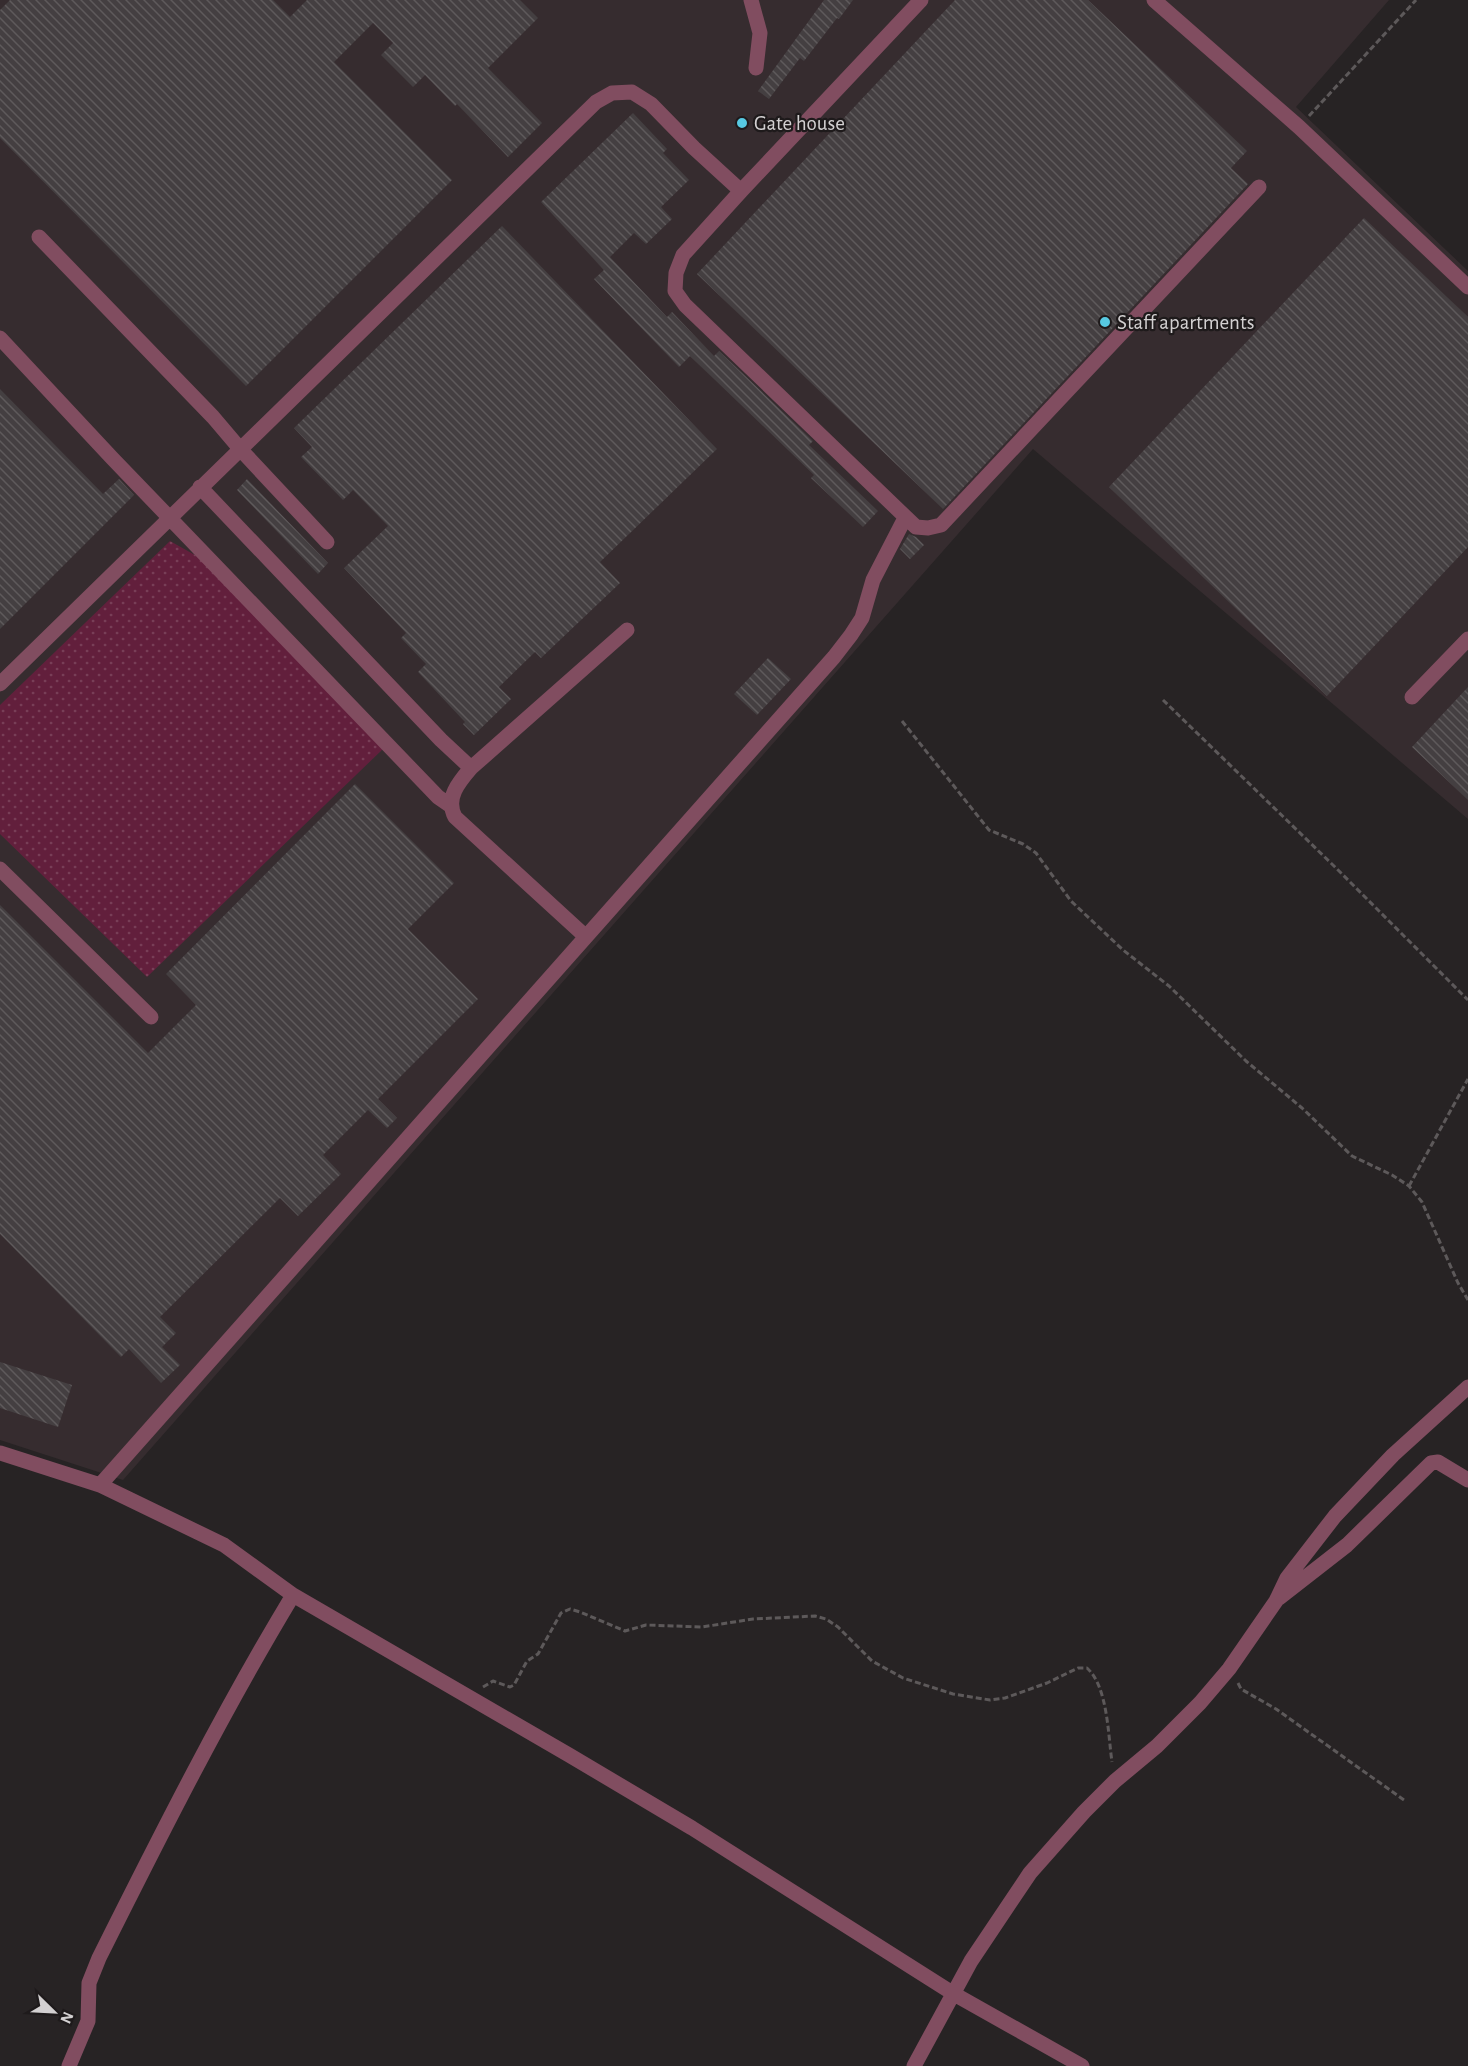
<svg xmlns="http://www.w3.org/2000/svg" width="1468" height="2066" font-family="'Alegreya Sans',sans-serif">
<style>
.built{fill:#362c2f}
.grass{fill:url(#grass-dots)}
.building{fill:url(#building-back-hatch)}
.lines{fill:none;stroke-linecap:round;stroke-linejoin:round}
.path{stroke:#5d595a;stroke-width:3;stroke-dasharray:6 3;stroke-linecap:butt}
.minor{stroke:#814d60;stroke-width:15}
.poi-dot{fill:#57c9e2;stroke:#1e1a1b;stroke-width:2}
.labels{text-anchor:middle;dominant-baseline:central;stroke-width:4.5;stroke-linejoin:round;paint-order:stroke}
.poi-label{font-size:21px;fill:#d3d0d1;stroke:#1e1a1b;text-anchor:start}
</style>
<defs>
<pattern id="grass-dots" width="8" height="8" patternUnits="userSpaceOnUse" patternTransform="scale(1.5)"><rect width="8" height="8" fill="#621f3c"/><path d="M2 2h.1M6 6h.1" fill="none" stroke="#783e57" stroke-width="1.8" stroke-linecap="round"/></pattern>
<pattern id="building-back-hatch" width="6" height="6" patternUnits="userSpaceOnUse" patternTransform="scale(1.5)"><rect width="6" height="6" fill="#443f41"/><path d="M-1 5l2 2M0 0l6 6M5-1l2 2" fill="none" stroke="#5e5a5b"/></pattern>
</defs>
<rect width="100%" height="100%" fill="#272324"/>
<path class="built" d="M0 0H1389L1296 107 1468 271V819L1033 449 123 1480 0 1440Z"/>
<path class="grass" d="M170 541 202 559 385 747 147 977 0 834V705Z"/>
<path class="building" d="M10 0H273L290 17 307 0H520L538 18 488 68 542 123 508 157 457 104 455 106 425 75 413 87 381 55 393 43 373 23 334 62 452 180 246 386 0 138V10Z
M824 0H853L839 19 837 18 804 61 800 58 769 99 758 91Z
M955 0H1088L1247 151 1231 168 1248 184 943 509 697 274Z
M633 113 667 149 663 153 689 180 661 207 672 219 646 244 634 233 610 257 667 317 672 312 714 356 719 351 813 441 809 445 878 511 863 527 811 478 814 475 690 356 679 367 594 279 604 270 541 202Z
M1364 218 1468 317V547L1327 696 1109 487Z
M502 226 717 449 600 562 620 583 541 658 535 652 499 687 511 699 474 735 463 724 465 722 418 672 426 664 401 638 406 633 344 568 388 526 353 490 343 500 301 457 312 447 294 428Z
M0 389 103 494 119 479 134 495 0 629Z
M247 479 328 563 318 574 237 490Z
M909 534 916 537 924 545 910 559 900 549Z
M768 658 791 679 757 715 734 694Z
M1468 687V800L1412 747Z
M355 784 454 883 408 929 478 999 378 1099 397 1118 387 1128 368 1110 323 1155 341 1174 298 1216 280 1198 160 1317 176 1333 162 1347 180 1365 161 1383 129 1349 121 1357 0 1234V905L148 1053 196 1005 166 974Z
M0 1362 72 1385 58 1427 0 1408Z"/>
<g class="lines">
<path class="path" d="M1309 116 1416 0
M1163 700 1335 867 1468 1000
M902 721 989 830 1023 844 1036 853 1071 901 1123 950 1169 986 1246 1061 1302 1108 1352 1156 1392 1175 1409 1186 1422 1202 1458 1283 1468 1300
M1409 1186 1468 1079
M1238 1683 1241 1689 1276 1709 1404 1800
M483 1687 493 1681 510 1687 514 1685 527 1661 538 1654 561 1613 570 1609 580 1612 625 1631 646 1625 702 1627 753 1619 815 1616 826 1619 838 1627 872 1661 903 1678 953 1694 990 1700 1005 1698 1047 1683 1078 1668H1087C1108 1687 1108 1735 1112 1762"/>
<path class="minor" d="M751 0 760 33 756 68
M921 0 741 191 683 255 676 273 675 291 685 305 916 527 928 528 941 525 1259 187
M1154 0 1299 127 1468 287
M39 237 213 417 241 450 327 542
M0 338 112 458 438 797 451 806
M200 487 441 740 471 768
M0 684 596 102 612 93 632 92 651 104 694 148 741 191
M1412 697 1468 639
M0 869 151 1017
M585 936 455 817C445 798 459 782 471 768L627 630
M0 1453 100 1485 224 1545 293 1595 569 1755 692 1828 954 1994 1082 2066
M100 1485 834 657 851 635 862 618 873 580 905 518
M1279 1598 1347 1545 1431 1463 1438 1462 1468 1480
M69 2066 88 2021 89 1983 99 1958C160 1836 223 1711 293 1595
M914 2066 971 1961 1030 1873 1084 1812 1115 1781 1157 1746 1200 1703 1229 1669 1276 1601 1287 1578 1335 1516 1393 1455 1468 1387"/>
</g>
<g class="poi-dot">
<circle cx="742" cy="123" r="6"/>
<circle cx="1105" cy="322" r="6"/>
</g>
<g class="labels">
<g class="poi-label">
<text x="754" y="123">Gate house</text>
<text x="1117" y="322">Staff apartments</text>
</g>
</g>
<g transform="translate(54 2012) rotate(114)" stroke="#1e1a1b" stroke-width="4.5" paint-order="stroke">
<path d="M0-4.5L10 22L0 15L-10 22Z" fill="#d3d0d1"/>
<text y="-9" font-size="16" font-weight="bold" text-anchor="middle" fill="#d3d0d1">N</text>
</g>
</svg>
